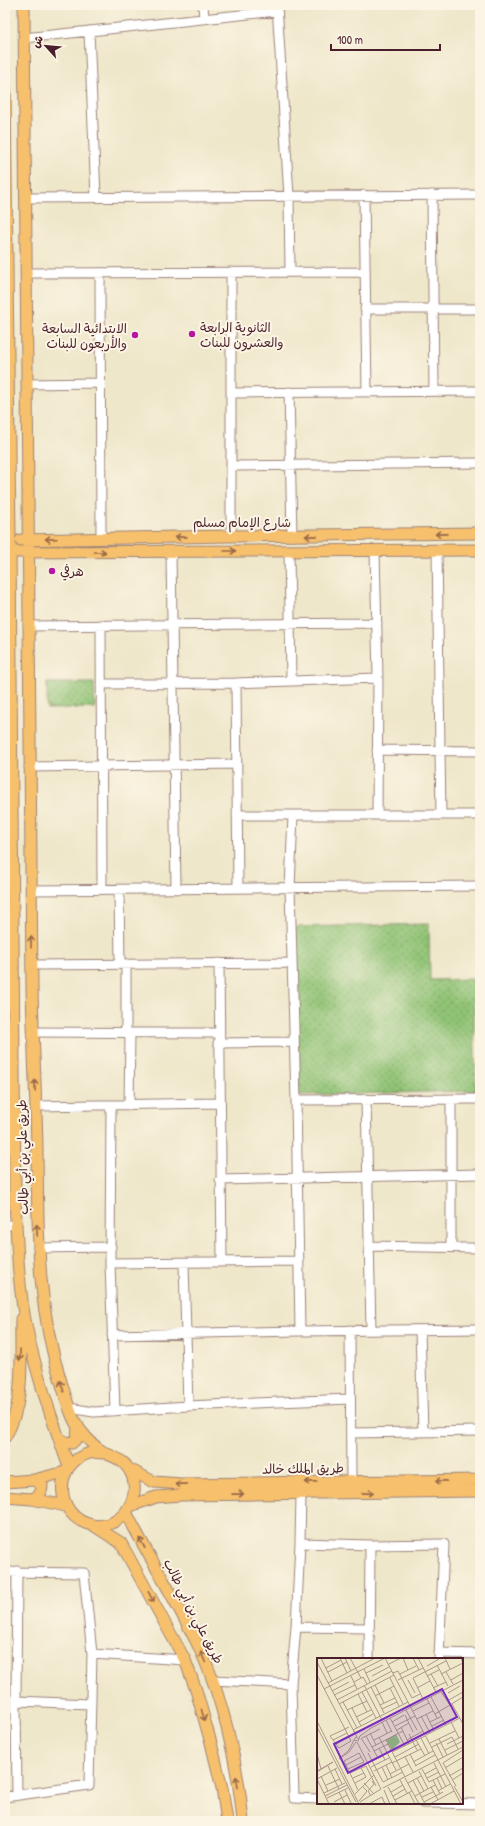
<svg xmlns="http://www.w3.org/2000/svg" width="485" height="1826" font-family="'Patrick Hand','Playpen Sans Arabic',sans-serif">
<style>
.park{fill:url(#park-dots);stroke:#6d7150}
.lines{fill:none;stroke-linecap:round;stroke-linejoin:round}
.minor-casing{stroke:#9c837a;stroke-width:11}
.major-casing{stroke:#9c837a;stroke-width:13}
.minor{stroke:#fff;stroke-width:9}
.major{stroke:#f7c06c;stroke-width:11}
.oneway{stroke:#986748}
.poi-dot{fill:#b5179e;stroke:#fcf5e5;stroke-width:1.5}
.labels{text-anchor:middle;dominant-baseline:central;stroke-width:4;stroke-linejoin:round;paint-order:stroke}
.poi-label{font-size:13px;fill:#4a1f2b;stroke:#fcf5e5;text-anchor:start}
.street-label{font-size:13px;fill:#4a1f2b;stroke:#fcf5e5}
.inset-road{fill:none;stroke:#ad978a;stroke-width:1}
.view{fill:#7b2cbf;fill-opacity:0.15;stroke:#7b2cbf;stroke-width:2}
.inset-edge{fill:none;stroke:#4a1f2b;stroke-width:2}
</style>
<defs>
<pattern id="park-dots" width="8" height="8" patternUnits="userSpaceOnUse"><rect width="8" height="8" fill="#90c375"/><path d="M2 2h.1M6 6h.1" fill="none" stroke="#789e60" stroke-width="1.8" stroke-linecap="round"/></pattern>
</defs>
<rect width="100%" height="100%" fill="#fcf5e5"/>
<filter id="ink" filterUnits="userSpaceOnUse"><feTurbulence type="fractalNoise" baseFrequency=".025" numOctaves="2"/><feDisplacementMap in="SourceGraphic" scale="8" xChannelSelector="R" yChannelSelector="G"/><feConvolveMatrix kernelMatrix="1 2 1 2 8 2 1 2 1" color-interpolation-filters="sRGB"/></filter>
<filter id="wash" filterUnits="userSpaceOnUse"><feTurbulence type="fractalNoise" baseFrequency=".012" numOctaves="4" result="noise"/><feDisplacementMap in="SourceGraphic" scale="16" xChannelSelector="R" yChannelSelector="G"/><feGaussianBlur stdDeviation="0.9" result="paint"/><feColorMatrix in="noise" values="0 0 0 0 0 0 0 0 0 0 0 0 0 0 0 0 0 1.4 0 .05"/><feComposite in="paint" operator="in"/></filter>
<g filter="url(#wash)">
<rect width="100%" height="100%" fill="#efe7ca"/>
<path class="park" d="M47 683H94L95 708 47 709Z
M429 924 430 980 473 979 476 1091 299 1095 296 927Z"/>
</g>
<g filter="url(#ink)">
<g class="lines">
<defs>
<path id="minor" d="M203 5 204 19
M277 5 289 196 290 272
M89 31 96 197
M24 38 277 11
M364 195 367 392
M432 195 434 391
M26 198 480 195
M231 272V536
M27 273 364 272
M100 273 101 538
M365 309H480
M27 384 100 383
M289 392 292 536
M231 393 480 391
M231 466 480 463
M437 550 441 815
M289 551 291 681
M375 551 378 678 377 815
M171 552 176 888
M101 625 102 889
M28 626 377 623
M236 683 238 888
M101 684 236 683 378 678
M377 750 480 751
M29 767 237 764
M237 815H480
M293 815 290 888 296 1100 300 1331
M119 889 120 964
M31 890 480 886
M219 963 222 1262
M126 964V1033
M31 965 292 963
M33 1032 218 1033
M218 1043 294 1042
M366 1099 371 1330
M451 1099V1247
M296 1100 480 1099
M111 1105 110 1263 115 1411
M129 1105 130 1033
M36 1106 219 1103
M220 1180 480 1174
M5 1225H16
M369 1246 480 1248
M38 1248 111 1247
M110 1263 298 1261
M184 1263 188 1406
M350 1330 351 1481
M420 1330 423 1432
M112 1335 300 1331 480 1329
M69 1408 94 1412 188 1406 350 1399
M351 1433 480 1431
M300 1543 301 1494
M5 1572 84 1573 92 1654 89 1785 5 1797
M296 1627 369 1628
M439 1653 480 1654
M92 1654 185 1660
M369 1659 370 1545
M213 1680 291 1684
M16 1701 90 1704
M17 1795 16 1701 17 1571
M318 1799 294 1798 291 1684 296 1627 300 1543 370 1545 444 1544 439 1659
M423 1803H434
M434 1803 480 1804"/>
<path id="major" d="M24 5 32 987C33 1041 36 1095 37 1148 38 1231 36 1305 62 1385 67 1400 71 1419 81 1431 87 1439 96 1448 105 1453 114 1457 122 1459 128 1468 146 1493 123 1531 92 1525 54 1517 52 1463 90 1453 94 1452 100 1453 104 1453
M5 87 10 540 15 1200C17 1244 18 1287 27 1330 37 1377 53 1422 69 1467
M21 540 231 536 480 533
M5 552 480 550
M5 1437C26 1403 20 1357 21 1319
M59 1438 65 1442 72 1443 77 1438 78 1426
M129 1469 154 1482 182 1484 480 1480
M5 1482 34 1480 65 1472
M5 1497 32 1499 66 1506
M32 1499C39 1496 42 1493 42 1485L34 1480
M130 1506 156 1497 181 1495 480 1491
M126 1512C148 1556 175 1598 197 1643 222 1694 238 1764 243 1821
M93 1525 121 1543 185 1660 196 1690 211 1743 222 1788 227 1821"/>
</defs>
<use href="#minor" class="minor-casing"/>
<use href="#major" class="major-casing"/>
<use href="#minor" class="minor"/>
<use href="#major" class="major"/>
</g>
<defs><path id="oneway-shaft" d="M-6 0H5M1.5-3L5.5 0L1.5 3" fill="none" stroke-width="1.6" stroke-linecap="round" stroke-linejoin="round"/></defs>
<g class="oneway">
<use href="#oneway-shaft" transform="translate(441 534) rotate(179)"/>
<use href="#oneway-shaft" transform="translate(311 536) rotate(179)"/>
<use href="#oneway-shaft" transform="translate(181 537) rotate(179)"/>
<use href="#oneway-shaft" transform="translate(51 539) rotate(178)"/>
<use href="#oneway-shaft" transform="translate(230 551)"/>
<use href="#oneway-shaft" transform="translate(100 552)"/>
<use href="#oneway-shaft" transform="translate(31 942) rotate(-91)"/>
<use href="#oneway-shaft" transform="translate(35 1086) rotate(-92)"/>
<use href="#oneway-shaft" transform="translate(37 1230) rotate(-93)"/>
<use href="#oneway-shaft" transform="translate(20 1355) rotate(91)"/>
<use href="#oneway-shaft" transform="translate(62 1386) rotate(-108)"/>
<use href="#oneway-shaft" transform="translate(441 1481) rotate(179)"/>
<use href="#oneway-shaft" transform="translate(311 1482) rotate(179)"/>
<use href="#oneway-shaft" transform="translate(181 1484) rotate(-179)"/>
<use href="#oneway-shaft" transform="translate(368 1493) rotate(-1)"/>
<use href="#oneway-shaft" transform="translate(238 1494) rotate(-1)"/>
<use href="#oneway-shaft" transform="translate(142 1543) rotate(-119)"/>
<use href="#oneway-shaft" transform="translate(151 1597) rotate(62)"/>
<use href="#oneway-shaft" transform="translate(203 1657) rotate(-113)"/>
<use href="#oneway-shaft" transform="translate(203 1715) rotate(74)"/>
<use href="#oneway-shaft" transform="translate(237 1782) rotate(-100)"/>
</g>
</g>
<g class="poi-dot">
<circle cx="192" cy="334" r="4"/>
<circle cx="135" cy="335" r="4"/>
<circle cx="52" cy="571" r="4"/>
</g>
<g class="labels">
<g class="poi-label">
<text x="200" y="327">الثانوية الرابعة<tspan x="200" dy="15">والعشرون للبنات</tspan></text>
<text x="127" y="328" text-anchor="end">الابتدائية السابعة<tspan x="127" dy="15">والأربعون للبنات</tspan></text>
<text x="60" y="571">هرفي</text>
</g>
<g class="street-label">
<text x="242" y="522">شارع الإمام مسلم</text>
<text transform="translate(22 1157) rotate(-91)">طريق علي بن أبي طالب</text>
<text transform="translate(303 1468) rotate(-1)">طريق الملك خالد</text>
<text transform="translate(194 1611) rotate(63)">طريق علي بن أبي طالب</text>
</g>
</g>
<g transform="translate(317 1658)">
<rect width="146" height="146" fill="#efe7ca"/>
<path d="M79 76 83 84 75 92 69 82Z" fill="#90c375"/>
<path class="inset-road" d="M4 0 15 23M23 0 30 15M28 0 34 13M33 0 44 20M68 0 144 146M86 0 91 12M96 0 102 12M101 0 119 34M128 0 133 11M0 4 40 79M72 6 84 0M120 7 131 28M110 8 122 1M9 10 24 2M47 11 53 24M11 14 30 4M129 14 136 26M49 15 66 7M76 15 81 13 95 40 103 36M83 16 99 8M114 16 121 28M124 16 146 5 144 0M0 17 28 71 32 69M34 18 40 31M55 18 72 9M110 18 122 12M73 20 86 46M81 22 106 10M91 22 98 35M134 22 146 15M37 24 46 19 50 26M11 25 58 0M47 27 65 62M58 27 67 45M54 29 67 55M73 30 82 48M100 30 113 23M116 30 129 24M7 31 68 0M15 33 32 24M45 34 59 60M124 34 133 47M131 35 143 28M41 36 50 54M17 37 38 27M58 38 77 28M114 39 129 67M106 41 96 20 129 3M110 41 120 60M20 42 75 13M130 43 146 34M26 44 40 70M22 46 77 17M135 46 146 66M63 47 78 40M35 50 44 68M65 51 80 44M30 52 50 43M89 52 100 72M96 53 112 45M109 56 117 73M118 56 146 39M88 57 96 74M104 58 113 75M39 59 54 52M73 60 88 88M100 61 116 53M69 62 75 74M0 63 42 146M42 64 56 56M65 64 70 75M75 64 87 57M113 64 125 58M134 64 142 80M78 68 98 58M115 68 127 62M0 69 39 144M84 69 92 86M28 71 34 83 22 90 13 78ZM36 72 91 44M80 72 92 65M36 73 40 75 48 71M53 75 59 87M92 76 100 92M109 77 143 60M49 78 61 100M62 79 79 112M44 80 53 94M45 80 63 71M104 80 112 96M42 81 39 79 37 82 41 83 43 78 54 70 146 22M122 81 130 97M16 82 30 75M37 82 32 92 22 101 32 94 39 84M57 82 75 73M69 82 88 119M90 82 106 73M99 82 108 98M40 84 64 131M113 85 138 73M119 85 126 99M19 86 32 79M130 86 146 78M55 89 86 73M115 89 135 79 141 91M62 90 68 102M128 92 146 83M57 93 71 86M75 94 108 78M42 95 47 104 31 111 27 103ZM51 95 66 124 86 114M0 96 4 111M93 96 99 108M78 99 102 86M88 99 96 114M55 103 66 98M96 104 116 93M75 105 104 91M117 105 129 129M29 107 44 99M69 107 75 120M11 108 22 131M98 108 118 97M54 109 72 100M65 109 71 122M44 110 49 108 59 128M128 110 146 99M18 111 25 126M31 111 41 132M105 111 112 124 128 116M0 113 16 104 0 114M57 113 75 104M102 113 111 131M33 115 44 110 49 119 38 125M73 116 92 106M108 116 119 110M4 118 11 133M132 118 146 110M36 120 47 115M88 120 102 146M100 120 107 133M110 120 122 114M120 120 125 131M83 122 90 135M96 122 108 146M116 122 123 136M135 122 146 115M47 125 57 136M91 125 104 118M9 127 23 121M137 128 146 144M139 128 126 105 146 92M71 129 80 146M114 129 121 142M66 130 146 89M28 132 34 145M67 132 73 146M121 133 133 126M22 134 28 146M74 134 86 127M92 134 98 146M7 135 28 125M38 136 57 117M8 138 30 127M54 138 51 133 57 126 55 123M76 138 88 131M98 138 118 127M105 139 116 134M10 140 31 130M78 142 95 133M42 143 50 133 45 128M17 144 30 137M43 144 64 131M107 144 126 134M12 146 0 121 20 110M52 146 65 139 68 146M113 146 137 133"/>
<path class="view" d="M125 31 140 59 31 115 17 86Z"/>
<rect width="146" height="146" class="inset-edge"/>
</g>
<rect width="485" height="1826" fill="none" stroke="#fcf5e5" stroke-width="20"/>
<g transform="translate(46 46) rotate(297)" stroke="#fcf5e5" stroke-width="3" paint-order="stroke">
<path d="M0-3L7 15L0 10L-7 15Z" fill="#4a1f2b"/>
<text y="-6" font-size="11" font-weight="bold" text-anchor="middle" fill="#4a1f2b">ش</text>
</g>
<path d="M331 44v6h109v-6" fill="none" stroke="#4a1f2b" stroke-width="2"/>
<text x="337" y="44" font-size="12" fill="#4a1f2b" stroke="#fcf5e5" stroke-width="3" paint-order="stroke">100 m</text>
</svg>
